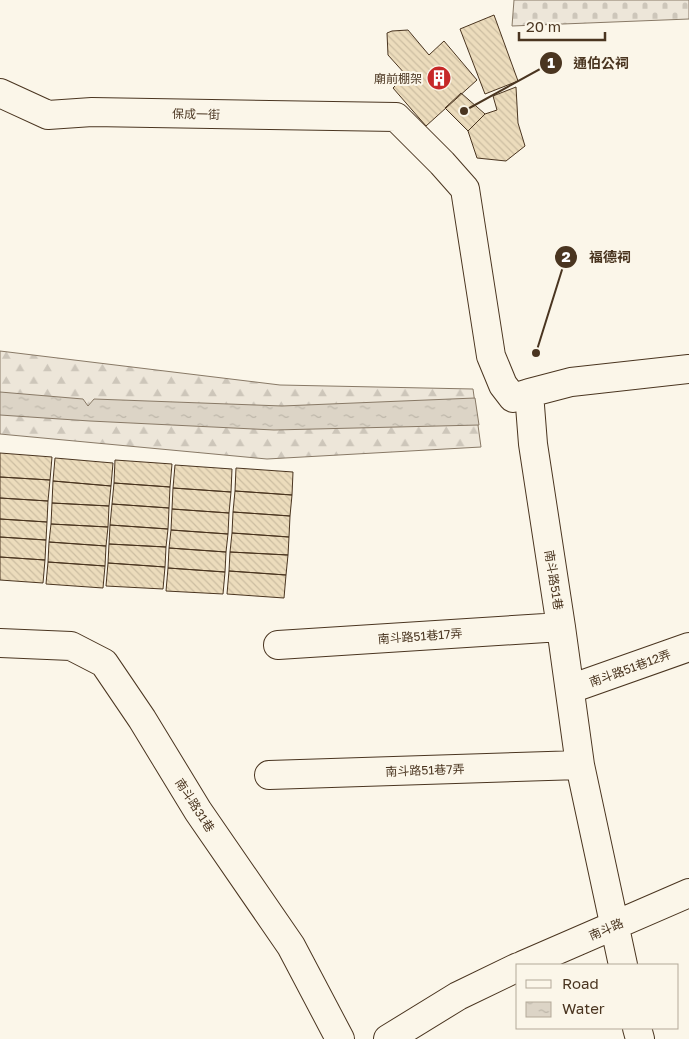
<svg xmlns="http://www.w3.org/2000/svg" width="689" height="1039" font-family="'Golos Text','Noto Sans TC',sans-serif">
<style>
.forest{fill:url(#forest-firs);stroke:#887966}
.cemetery{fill:url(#cemetery-stones);stroke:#887966}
.water{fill:url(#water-ripples);stroke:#887966}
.building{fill:url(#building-back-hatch);stroke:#4a3520}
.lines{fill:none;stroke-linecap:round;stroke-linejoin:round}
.minor-casing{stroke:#4a3520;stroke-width:30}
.minor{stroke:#fbf6e9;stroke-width:28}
.labels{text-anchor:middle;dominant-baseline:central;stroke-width:4;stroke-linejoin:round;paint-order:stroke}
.poi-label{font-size:12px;fill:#4a3520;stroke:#fbf6e9;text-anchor:end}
.street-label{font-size:12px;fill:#4a3520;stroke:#fbf6e9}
.leader{fill:none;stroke:#4a3520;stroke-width:2}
.callout-dot{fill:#4a3520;stroke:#fbf6e9;stroke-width:2}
.mark-label{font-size:15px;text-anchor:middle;font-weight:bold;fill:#fff}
.callout-label{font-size:14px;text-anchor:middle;font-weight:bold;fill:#4a3520;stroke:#fbf6e9;stroke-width:4;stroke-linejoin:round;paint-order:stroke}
</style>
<defs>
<pattern id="forest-firs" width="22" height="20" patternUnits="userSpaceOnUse" patternTransform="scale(1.25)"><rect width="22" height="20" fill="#ede6d9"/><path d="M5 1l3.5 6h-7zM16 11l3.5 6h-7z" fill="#cdc6ba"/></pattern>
<pattern id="cemetery-stones" width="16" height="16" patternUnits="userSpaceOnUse" patternTransform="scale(1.25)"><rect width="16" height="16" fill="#ede6d9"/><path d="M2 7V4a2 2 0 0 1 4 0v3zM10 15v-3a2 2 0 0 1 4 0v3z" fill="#cdc6ba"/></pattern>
<pattern id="water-ripples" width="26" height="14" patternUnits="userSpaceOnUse" patternTransform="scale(1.25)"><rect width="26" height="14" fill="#dcd4c6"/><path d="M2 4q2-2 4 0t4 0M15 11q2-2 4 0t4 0" fill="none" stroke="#beb7aa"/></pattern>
<pattern id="building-back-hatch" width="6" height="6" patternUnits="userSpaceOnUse" patternTransform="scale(1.25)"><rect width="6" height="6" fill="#ecdcbc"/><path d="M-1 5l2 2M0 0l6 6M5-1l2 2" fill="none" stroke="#ccbda1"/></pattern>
</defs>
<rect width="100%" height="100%" fill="#fbf6e9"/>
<path class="forest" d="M0 351 280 385 473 389 481 447 267 459 0 434Z"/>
<path class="cemetery" d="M514 0H689V19L512 26Z"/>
<path class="water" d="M0 392 83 399 88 406 94 399 282 406 475 398 479 425 274 430 90 421 0 415Z"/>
<path class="building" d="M494 15 518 81 485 94 460 29Z
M408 30 429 55 444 41 477 80 426 126 393 88 406 75 388 55 387 33 392 31Z
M516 87 518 123 525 146 506 161 477 158 468 131 485 114 497 110 493 96Z
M461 93 485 114 468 131 445 108Z
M0 453 52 457 50 480 0 477Z
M55 458 113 463 111 486 53 481Z
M115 460 172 464 170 487 114 483Z
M175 465 232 469 231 492 173 488Z
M236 468 293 472 292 495 235 491Z
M0 477 50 480 48 501 0 498Z
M53 481 111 486 109 506 52 503Z
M114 483 170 487 169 508 112 504Z
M173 488 231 492 229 513 172 509Z
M235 491 292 495 290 516 233 512Z
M0 498 48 501 47 522 0 519Z
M52 503 109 506 108 527 51 524Z
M112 504 169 508 168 529 110 525Z
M172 509 229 513 228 534 171 530Z
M233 512 290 516 289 537 232 533Z
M0 519 47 522 46 540 0 537Z
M51 524 108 527 106 546 49 542Z
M110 525 168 529 166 547 109 544Z
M171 530 228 534 226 552 169 548Z
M232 533 289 537 288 555 230 552Z
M0 537 46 540 45 560 0 557Z
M49 542 106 546 105 566 48 562Z
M109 544 166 547 165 567 108 563Z
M169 548 226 552 225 572 168 568Z
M230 552 288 555 286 575 229 571Z
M0 557 45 560 43 583 0 580Z
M48 562 105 566 103 588 46 584Z
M108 563 165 567 163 589 106 586Z
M168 568 225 572 223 594 166 591Z
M229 571 286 575 284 598 227 594Z"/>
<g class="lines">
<defs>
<path id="minor" d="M0 93 48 115 92 112 396 117 442 163 465 189 491 356 503 385 513 398 529 393
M0 643 71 646 104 663 142 719 198 811 291 946 340 1039
M278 645 561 627
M570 689 689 647
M269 775 580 765
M523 965 689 893
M623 965 580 765 561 627 533 444 529 393 571 382 689 369
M637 1028 640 1039
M388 1039 458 996 518 967"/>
</defs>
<use href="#minor" class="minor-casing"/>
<use href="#minor" class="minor"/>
</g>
<defs>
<symbol id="building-disc" viewBox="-11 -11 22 22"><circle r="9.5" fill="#c62828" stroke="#fbf6e9"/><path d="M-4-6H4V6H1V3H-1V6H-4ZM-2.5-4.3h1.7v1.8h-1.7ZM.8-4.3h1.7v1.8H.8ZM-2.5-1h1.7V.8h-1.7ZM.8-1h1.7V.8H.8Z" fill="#fff"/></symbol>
</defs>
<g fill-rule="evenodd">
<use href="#building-disc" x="425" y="64" width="28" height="28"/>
</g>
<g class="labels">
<g class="poi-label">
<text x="422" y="78">廟前棚架</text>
</g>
<g class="street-label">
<text transform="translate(196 114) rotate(1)">保成一街</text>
<text transform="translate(554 580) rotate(81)">南斗路51巷</text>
<text transform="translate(420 636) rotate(-4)">南斗路51巷17弄</text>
<text transform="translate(630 668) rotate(-20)">南斗路51巷12弄</text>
<text transform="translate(425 770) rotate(-2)">南斗路51巷7弄</text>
<text transform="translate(195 805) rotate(57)">南斗路31巷</text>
<text transform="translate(606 929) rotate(-23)">南斗路</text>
</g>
</g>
<path class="leader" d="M464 111L551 63M536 353L566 257"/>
<g class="callout-dot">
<circle cx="464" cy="111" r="5"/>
<circle cx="536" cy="353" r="5"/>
<circle cx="551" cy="63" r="12"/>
<circle cx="566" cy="257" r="12"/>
</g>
<g class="mark-label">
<text x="551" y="68">1</text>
<text x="566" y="262">2</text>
</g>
<g class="callout-label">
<text x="601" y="68">通伯公祠</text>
<text x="610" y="262">福德祠</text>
</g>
<rect x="516" y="964" width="162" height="65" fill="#fbf6e9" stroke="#b4a999"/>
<rect x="526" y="980" width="25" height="8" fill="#fbf6e9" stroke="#b4a999"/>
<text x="562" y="989" font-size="15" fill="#4a3520">Road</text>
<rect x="526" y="1002" width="25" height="15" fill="url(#water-ripples)" stroke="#b4a999"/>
<text x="562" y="1014" font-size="15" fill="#4a3520">Water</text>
<path d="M519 32v8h86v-8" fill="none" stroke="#4a3520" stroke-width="2.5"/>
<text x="526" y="32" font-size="15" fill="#4a3520" stroke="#fbf6e9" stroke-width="4" paint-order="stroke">20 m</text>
</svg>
